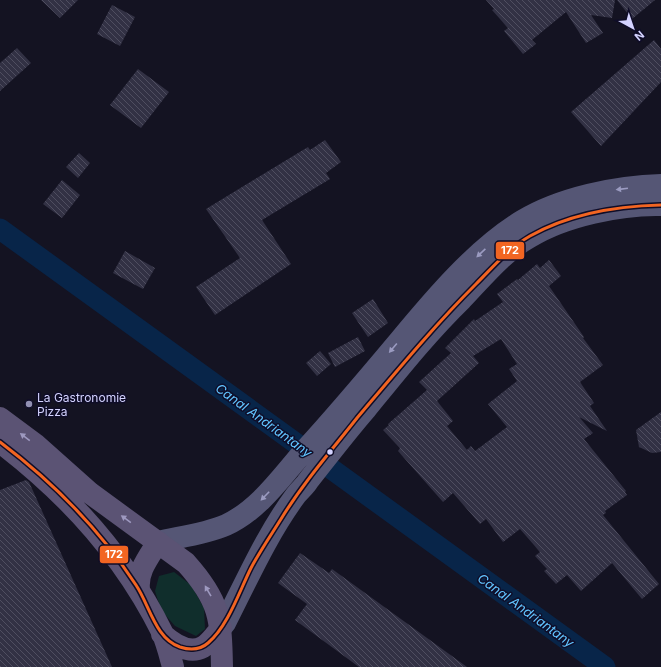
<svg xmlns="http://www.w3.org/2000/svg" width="661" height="667" font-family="Inter,sans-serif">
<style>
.grass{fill:#102e2c}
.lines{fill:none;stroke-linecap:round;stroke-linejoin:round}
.canal{stroke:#082549;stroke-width:21}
.building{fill:url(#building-back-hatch);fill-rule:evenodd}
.secondary{stroke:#555675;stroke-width:22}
.primary{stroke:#5b5374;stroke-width:22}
.bus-1-casing{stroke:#0f0d28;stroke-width:6}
.bus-1{stroke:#f26522;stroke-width:3}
.oneway{fill:#9b9bc1}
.oneway2{fill:#9e99c0}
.poi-dot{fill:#9190b2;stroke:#0f0d28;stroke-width:1.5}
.bus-dot{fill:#d4d3ff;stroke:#0f0d28;stroke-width:1.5}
.labels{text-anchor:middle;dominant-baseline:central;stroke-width:3;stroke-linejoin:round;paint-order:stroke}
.poi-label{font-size:12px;fill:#d4d3ff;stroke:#0f0d28;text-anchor:start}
.water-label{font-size:13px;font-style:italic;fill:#61c4ff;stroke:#0f0d28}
.line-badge{stroke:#0f0d28;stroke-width:1.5}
.badge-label{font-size:11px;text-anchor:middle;font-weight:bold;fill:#fff}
</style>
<defs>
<pattern id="building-back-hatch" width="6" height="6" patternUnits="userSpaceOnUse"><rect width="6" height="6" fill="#323144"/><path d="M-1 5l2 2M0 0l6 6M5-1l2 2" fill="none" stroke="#4f4e60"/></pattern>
</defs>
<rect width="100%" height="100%" fill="#141322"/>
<path class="grass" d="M174 572 191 585 204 608 205 629 196 636 175 626 161 610 155 591 159 576Z"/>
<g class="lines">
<path class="canal" d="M0 229 605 667"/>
</g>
<path class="building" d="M41 0H78L60 18Z
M486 0H615L612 18 591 15 603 33 586 43 566 12 532 40 536 44 523 54 504 31 508 28 492 10 494 9Z
M617 0H655L632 19Z
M112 5 135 17 120 46 97 34Z
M654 40 661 49V82L601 146 571 112Z
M17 48 31 63 0 91V63Z
M138 69 169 92 141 128 110 105Z
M325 140 341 162 326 173 330 179 262 220 291 264 215 315 196 287 240 258 206 209 308 147 310 150Z
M79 153 90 163 78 178 66 167Z
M62 180 80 195 62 218 43 204Z
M125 251 155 268 143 289 113 273Z
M549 260 561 276 549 286 584 337 583 338 603 365 580 382 594 403 590 406 607 431 579 417 593 433 584 439 626 491 625 492 627 495 605 511 606 513 603 515 659 584 642 599 612 563 581 591 567 575 556 584 544 571 547 569 535 556 540 552 520 529 503 542 486 519 480 524 453 493 443 502 398 451 400 448 383 430 389 425 388 424 427 390 419 382 451 353 445 348 474 319 475 321 503 302 497 294 517 279 518 280 537 264 540 268ZM501 339 517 364 509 369 517 381 488 404 507 427 475 451 471 446 467 450 447 426 453 421 437 401 479 363 473 356Z
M373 299 388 323 368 337 352 313Z
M358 337 365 351 335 367 328 353Z
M320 351 331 364 317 376 306 363Z
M661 412V452L652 453 639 447 636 430Z
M26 480 29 482 112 667H0V490Z
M300 553 329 573 332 569 467 667H359L295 620 307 604 278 583Z"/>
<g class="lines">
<path class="secondary" d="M158 542C180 537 205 534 226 525 259 510 282 476 305 450 338 414 369 377 400 340 434 299 476 249 522 221 560 198 617 186 661 185
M221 628 225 623C247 580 267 534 296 495 300 490 305 486 308 481 327 457 346 432 366 409 397 371 427 333 462 299 483 277 503 252 530 237 564 216 621 204 661 205"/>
<path class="primary" d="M0 418 35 444 90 493 186 563C220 601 221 618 222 667
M0 442C67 493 125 557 162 632 167 643 170 656 173 667
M139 589C137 571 149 557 158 542
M162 634C172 643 188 655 203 647 210 643 216 634 221 628"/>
<defs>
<path id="bus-1" d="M0 442C53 482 100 530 136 585 150 606 155 638 180 647 189 650 200 650 208 643 228 626 239 592 251 568 260 551 271 535 281 519 303 483 331 451 357 418 396 372 434 326 476 284 493 267 509 248 530 236 569 214 617 206 661 205"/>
</defs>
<use href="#bus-1" class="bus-1-casing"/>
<use href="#bus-1" class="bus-1"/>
</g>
<defs><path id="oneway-solid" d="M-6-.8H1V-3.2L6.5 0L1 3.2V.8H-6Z"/></defs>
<g class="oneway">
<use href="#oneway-solid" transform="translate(622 189) rotate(173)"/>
<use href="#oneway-solid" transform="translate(481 253) rotate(137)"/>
<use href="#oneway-solid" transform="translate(393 348) rotate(130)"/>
<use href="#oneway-solid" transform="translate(265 496) rotate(134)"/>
</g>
<g class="oneway2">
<use href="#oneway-solid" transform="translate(25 437) rotate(-143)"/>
<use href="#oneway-solid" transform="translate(126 519) rotate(-144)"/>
<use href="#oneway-solid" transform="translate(208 591) rotate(-120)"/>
</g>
<circle class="poi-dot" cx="29" cy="404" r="4"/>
<circle class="bus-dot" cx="330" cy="452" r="3.5"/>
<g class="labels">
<g class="poi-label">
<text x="37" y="397">La Gastronomie<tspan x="37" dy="14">Pizza</tspan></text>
</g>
<g class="water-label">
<text transform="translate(264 420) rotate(36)">Canal Andriantany</text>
<text transform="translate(526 610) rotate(36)">Canal Andriantany</text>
</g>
</g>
<g class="line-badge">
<rect x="495" y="241" width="30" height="19" rx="4" fill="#f26522"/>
<rect x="99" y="545" width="30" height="19" rx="4" fill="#f26522"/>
</g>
<g class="badge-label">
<text x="510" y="254">172</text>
<text x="114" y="558">172</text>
</g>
<g transform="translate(633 28) rotate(140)" stroke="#0f0d28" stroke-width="3" paint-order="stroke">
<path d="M0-3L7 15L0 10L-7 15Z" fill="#d4d3ff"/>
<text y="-6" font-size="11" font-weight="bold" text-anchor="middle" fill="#d4d3ff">N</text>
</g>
</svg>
